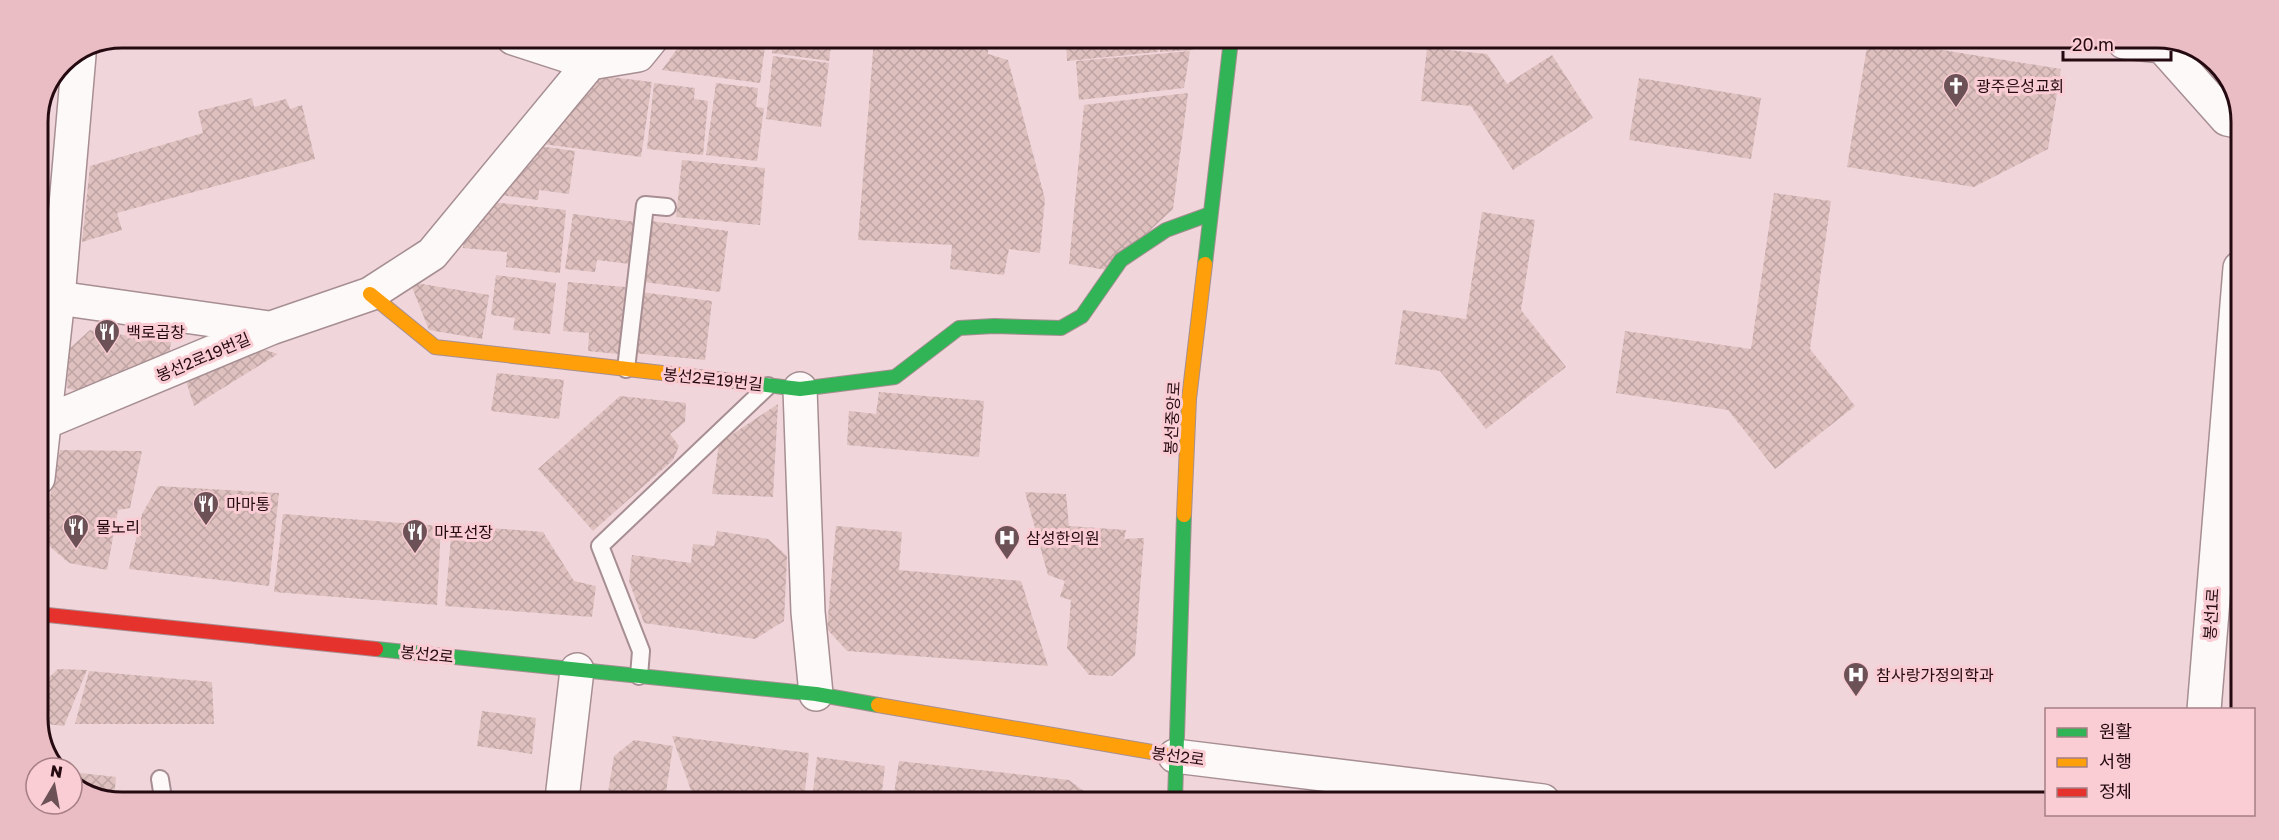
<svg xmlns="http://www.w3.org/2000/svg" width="2279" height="840" font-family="'Golos Text','Noto Sans KR',sans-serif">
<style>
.building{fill:url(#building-cross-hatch)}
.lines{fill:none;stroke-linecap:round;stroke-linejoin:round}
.lane-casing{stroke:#a68e92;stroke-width:20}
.street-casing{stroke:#a68e92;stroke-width:36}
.fast-casing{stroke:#a68e92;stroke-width:16}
.slow-casing{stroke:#a68e92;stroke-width:16}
.jam-casing{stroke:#a68e92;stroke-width:16}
.lane{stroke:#fdf9f9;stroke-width:16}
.street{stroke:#fdf9f9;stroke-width:33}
.fast{stroke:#30b455;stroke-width:14}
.slow{stroke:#ff9f0a;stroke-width:14}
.jam{stroke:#e5322d;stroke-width:14}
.labels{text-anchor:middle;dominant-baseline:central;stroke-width:6;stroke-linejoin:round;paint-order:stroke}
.poi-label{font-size:16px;fill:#250b11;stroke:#faccd3;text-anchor:start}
.street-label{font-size:16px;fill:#250b11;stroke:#faccd3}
.rim{fill:none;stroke:#250b11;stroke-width:3}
</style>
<defs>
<pattern id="building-cross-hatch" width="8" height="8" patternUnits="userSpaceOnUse" patternTransform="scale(1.5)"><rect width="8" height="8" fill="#dec0bf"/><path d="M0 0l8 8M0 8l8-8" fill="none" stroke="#bea4a3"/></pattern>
</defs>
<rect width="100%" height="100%" fill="#f0d6da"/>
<path class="building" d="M684 39H766L760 83 662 70Z
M774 39H832L829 61 772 53Z
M874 39H988V54L1008 60 1045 199 1040 253 1009 249 1004 275 950 269 952 245 858 240Z
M1066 40H1157L1158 52 1067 61Z
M1159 40H1194L1193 50 1160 52Z
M1868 41H1886L2061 69 2048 149 1974 187 1847 167Z
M1427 48 1487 54 1507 84 1552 55 1593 118 1513 170 1471 106 1421 101Z
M1190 51 1184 88 1079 100 1076 61Z
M773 56 829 63 821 127 766 119Z
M594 75 652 82 641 157 535 143Z
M1639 78 1761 98 1751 159 1629 140Z
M654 83 695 88 694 99 708 101 703 155 647 149Z
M716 83 758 88 756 107 764 108 757 161 706 155Z
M1188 93 1173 209 1107 270 1069 264 1084 105Z
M252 98 254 107 286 99 290 109 302 105 315 159 117 213 122 230 82 242 90 166 203 133 198 111Z
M532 145 575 151 569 194 539 190 538 200 493 194Z
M682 160 765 168 760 225 676 217Z
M1774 193 1831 201 1810 349 1855 406 1775 469 1728 410 1616 393 1625 331 1751 349Z
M481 201 566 210 560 273 506 267 507 252 463 248 466 216Z
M1482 212 1535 220 1521 310 1566 367 1486 429 1440 371 1395 364 1403 310 1466 319Z
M573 214 636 222 630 264 597 260 595 272 565 269Z
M651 221 728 231 720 292 644 282Z
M496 275 556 283 550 334 513 330 515 318 491 315Z
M410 282 489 295 482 339 429 330Z
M568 282 625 287 619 354 588 351 589 333 563 331Z
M640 292 712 301 705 360 633 353Z
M90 330 171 342 168 361 77 391 67 388 69 349Z
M246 344 278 354 194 406 183 372Z
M497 373 564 380 559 419 491 411Z
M879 392 984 401 979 457 847 445 849 411 876 414Z
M620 396 686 403 685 422 670 434 679 446 673 460 593 531 538 469Z
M778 404 773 497 712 494 719 443Z
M60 450 142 451 130 508 118 510 107 570 69 563 41 539Z
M158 486 279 493 269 586 129 569 142 514Z
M1025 492 1066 494 1069 526 1126 530 1124 539 1144 538 1135 656 1112 676 1089 675 1067 648 1071 600 1060 597 1065 581 1048 575Z
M283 514 441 526 437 605 274 592Z
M452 525 543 532 574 581 596 586 592 617 445 606Z
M836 526 902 532 899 570 1021 581 1048 666 847 651 827 629Z
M717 531 768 539 787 556 784 621 755 639 644 623 629 581 632 555 691 563 693 544 714 546Z
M58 669 87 670 64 726 38 723 41 685Z
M89 671 212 682 214 724H75Z
M482 711 536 718 532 754 477 746Z
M672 736 809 753 804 800 694 799Z
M634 740 673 746 666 792 689 795V799H607L614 756Z
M817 757 885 766 881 800H812Z
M899 761 1069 780 1096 800H893Z
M72 772 116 777 114 798H95L72 781Z"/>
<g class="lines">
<defs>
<path id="lane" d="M626 369 645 205 667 207
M639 676 641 651 600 546 768 386
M160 779 163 798"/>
<path id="street" d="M513 38 590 63 638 55 651 39
M2124 42 2162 46 2227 119 2241 122
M58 298 269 328
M800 389 808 612 816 694
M38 425 271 328 370 294 432 254 590 63
M38 478 58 298 79 55
M2204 710 2240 268
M1175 756 1543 801
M562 799 577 670"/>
<path id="fast" d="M1205 264 1231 40
M715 379 800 389 895 377 959 328 994 326 1061 328 1082 316 1121 260 1166 230 1210 214
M376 649 816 694 878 705
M1175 800 1184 515"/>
<path id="slow" d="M370 294 435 347 715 379
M1184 515 1189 399 1205 264
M878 705 1175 756"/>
<path id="jam" d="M38 614 376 649"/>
</defs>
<use href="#lane" class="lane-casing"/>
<use href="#street" class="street-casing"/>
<use href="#fast" class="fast-casing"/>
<use href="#slow" class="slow-casing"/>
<use href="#jam" class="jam-casing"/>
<use href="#lane" class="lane"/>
<use href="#street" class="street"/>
<use href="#fast" class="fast"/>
<use href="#slow" class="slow"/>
<use href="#jam" class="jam"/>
</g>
<defs>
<symbol id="church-pin" viewBox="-11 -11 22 30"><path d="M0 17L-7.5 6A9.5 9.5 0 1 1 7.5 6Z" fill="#6c5257" stroke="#faccd3"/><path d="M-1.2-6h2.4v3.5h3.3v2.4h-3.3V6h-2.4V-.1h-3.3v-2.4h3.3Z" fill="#fff"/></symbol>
<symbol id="restaurant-pin" viewBox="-11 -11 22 30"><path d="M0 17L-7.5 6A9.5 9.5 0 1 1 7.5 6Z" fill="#6c5257" stroke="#faccd3"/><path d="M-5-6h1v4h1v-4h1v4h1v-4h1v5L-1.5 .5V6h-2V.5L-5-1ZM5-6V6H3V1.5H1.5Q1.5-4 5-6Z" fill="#fff"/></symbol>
<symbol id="hospital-pin" viewBox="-11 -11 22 30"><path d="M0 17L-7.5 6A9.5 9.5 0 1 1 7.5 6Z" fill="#6c5257" stroke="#faccd3"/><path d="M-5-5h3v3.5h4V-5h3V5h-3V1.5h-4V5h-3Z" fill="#fff"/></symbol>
</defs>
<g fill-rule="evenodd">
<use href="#church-pin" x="1941" y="71" width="30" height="40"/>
<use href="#restaurant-pin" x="92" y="317" width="30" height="40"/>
<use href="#restaurant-pin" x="191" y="489" width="30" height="40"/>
<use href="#restaurant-pin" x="61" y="512" width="30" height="40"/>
<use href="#restaurant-pin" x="400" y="517" width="30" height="40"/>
<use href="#hospital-pin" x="992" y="523" width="30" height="40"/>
<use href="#hospital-pin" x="1841" y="660" width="30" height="40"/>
</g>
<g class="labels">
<g class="poi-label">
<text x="1976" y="86">광주은성교회</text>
<text x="126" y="332">백로곱창</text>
<text x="226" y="504">마마통</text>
<text x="96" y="527">물노리</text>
<text x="434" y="532">마포선장</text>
<text x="1026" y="538">삼성한의원</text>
<text x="1876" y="675">참사랑가정의학과</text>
</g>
<g class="street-label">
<text transform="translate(203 357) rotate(-23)">봉선2로19번길</text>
<text transform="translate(713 379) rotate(6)">봉선2로19번길</text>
<text transform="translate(1172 418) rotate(-87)">봉선중앙로</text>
<text transform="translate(2211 614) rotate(-86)">봉선1로</text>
<text transform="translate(427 654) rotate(6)">봉선2로</text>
<text transform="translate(1178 756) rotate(8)">봉선2로</text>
</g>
</g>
<path d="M0 0H2279V840H0ZM122 48H2157A74 74 0 0 1 2231 122V718A74 74 0 0 1 2157 792H122A74 74 0 0 1 48 718V122A74 74 0 0 1 122 48Z" fill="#e9bdc3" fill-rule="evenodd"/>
<path class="rim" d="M122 48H2157A74 74 0 0 1 2231 122V718A74 74 0 0 1 2157 792H122A74 74 0 0 1 48 718V122A74 74 0 0 1 122 48Z"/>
<rect x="2045" y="708" width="210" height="108" fill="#faccd3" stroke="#a57f85" stroke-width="1.5"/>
<rect x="2057" y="728" width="30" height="9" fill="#30b455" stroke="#a57f85" stroke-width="1.5"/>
<text x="2099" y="738" font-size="18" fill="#250b11">원활</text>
<rect x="2057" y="758" width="30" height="9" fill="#ff9f0a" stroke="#a57f85" stroke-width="1.5"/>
<text x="2099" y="768" font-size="18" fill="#250b11">서행</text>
<rect x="2057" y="788" width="30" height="9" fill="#e5322d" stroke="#a57f85" stroke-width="1.5"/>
<text x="2099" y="798" font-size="18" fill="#250b11">정체</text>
<g transform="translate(54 786) rotate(10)"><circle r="28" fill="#faccd3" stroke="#a57f85" stroke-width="1.5"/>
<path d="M0-4.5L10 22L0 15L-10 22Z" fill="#6c5257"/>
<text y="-9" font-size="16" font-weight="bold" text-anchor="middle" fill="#250b11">N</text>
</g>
<path d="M2063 51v9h108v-9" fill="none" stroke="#250b11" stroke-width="3"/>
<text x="2072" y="51" font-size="18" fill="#250b11" stroke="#faccd3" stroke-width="4.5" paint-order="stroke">20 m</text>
</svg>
